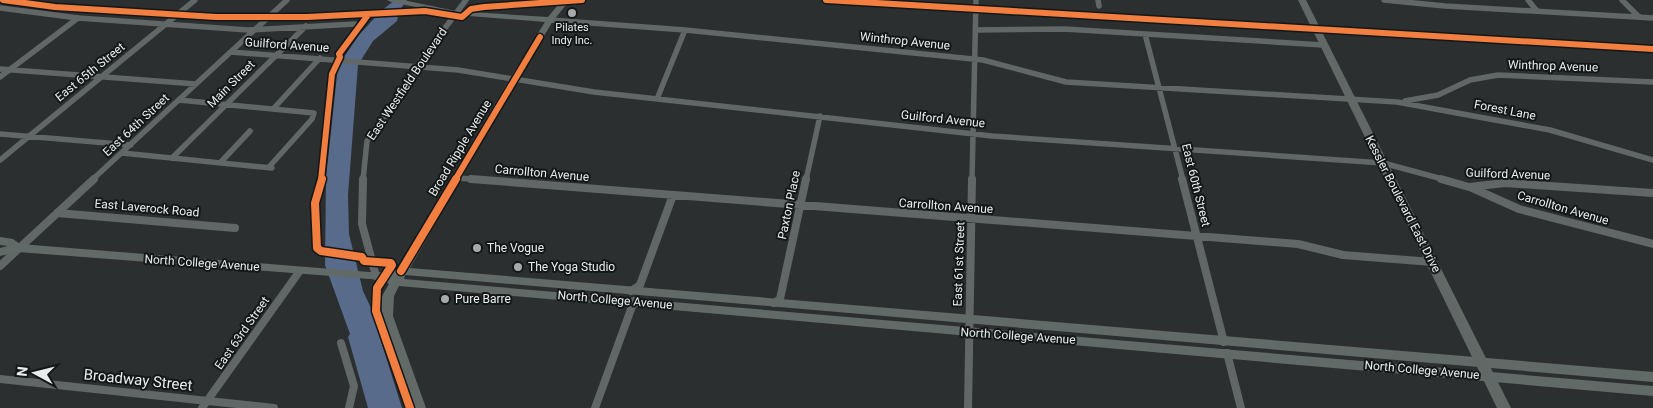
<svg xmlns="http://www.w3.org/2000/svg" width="1653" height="408" font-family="Roboto,sans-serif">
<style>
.water{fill:#586b8b}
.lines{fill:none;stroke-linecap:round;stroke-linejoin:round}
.street-far1{stroke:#616766;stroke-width:5.5}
.street{stroke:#616766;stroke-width:8}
.secondary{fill:#626a68;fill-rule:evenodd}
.primary{fill:#616866;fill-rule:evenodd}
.cycleway-far1-casing{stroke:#141718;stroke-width:9}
.cycleway-casing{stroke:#141718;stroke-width:11}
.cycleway-far1{stroke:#f27e40;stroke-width:6}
.cycleway{stroke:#f27e40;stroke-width:8}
.poi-dot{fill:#a6aaab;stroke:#141718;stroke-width:2}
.labels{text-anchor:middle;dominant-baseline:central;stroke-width:4;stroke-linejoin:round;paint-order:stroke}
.far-poi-label{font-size:11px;fill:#e9edee;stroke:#141718}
.street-label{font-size:12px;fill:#e9edee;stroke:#141718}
.poi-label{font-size:12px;fill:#e9edee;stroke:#141718;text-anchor:start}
.near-street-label{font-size:15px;fill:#e9edee;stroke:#141718}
</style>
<rect width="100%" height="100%" fill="#2b2f2f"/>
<path class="water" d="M395 0H407L399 11 397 21 373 41 358 65 348 195 349 234 363 291 370 306 402 408H368L348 337 350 334 325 265 326 178 338 66 359 35 381 11Z"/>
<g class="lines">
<path class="street-far1" d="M1098 0 1099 6
M1384 0 1445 6 1653 18
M1528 0 1537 11
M1622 0 1639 17
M0 8 78 18 248 30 355 24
M550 20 685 30 983 60 1066 82 1397 102 1550 130 1653 160
M976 30 1064 29 1323 45
M1145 34 1183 180
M231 52 458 70 594 92 992 136 1383 163 1446 180
M0 69 196 84
M0 77 78 18
M657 99 685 30
M179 100 314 113 312 119 269 167
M1405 101 1438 95 1470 80 1498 75 1653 82
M274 108 320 58
M0 134 131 145
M122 153 272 168
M172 158 306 26
M0 160 195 0
M220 163 250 131
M456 178 487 180
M92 180 287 0
M363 180 367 141 412 79 421 60 466 0
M806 180 820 116
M972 180 976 0"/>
<path class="street" d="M363 179 362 224 376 276
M471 179 1298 244 1343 255 1432 262
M1182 179 1224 342
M1441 179 1469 187 1505 183 1653 193
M1470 187 1519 209 1653 244
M57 213 235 228
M0 266 94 179
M631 291 640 285 673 195
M774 303 780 299 806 179
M341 343 354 386 349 408
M1227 353 1241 408
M0 379 274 408
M202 408 299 272
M595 408 634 301
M968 408 972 179"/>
<path class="secondary" d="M387 0H403L456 11 548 17 562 0H570L553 21 523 70 410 268 1653 372V382L405 275 404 279 1653 386V396L399 286 394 296 393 316 426 408H414L381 316 382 296 389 284 383 280 18 252 0 256V248L8 246 0 245V237L13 239 20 244 369 272H385L399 268 515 70 545 22 456 15 391 2Z"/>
<path class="primary" d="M1298 0H1306L1511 408H1497Z"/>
<defs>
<path id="cycleway-far1" d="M3 0 55 7 216 17H307L425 11 462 17 471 9 484 7 582 0
M826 0 1653 49
M321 180 332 74 340 57 339 54 368 15
M455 180 540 37"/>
<path id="cycleway" d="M322 179 315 203 317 248 321 251 362 257 364 261 391 263 392 265 377 288 376 311 410 408
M401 271 456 179"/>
</defs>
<use href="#cycleway-far1" class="cycleway-far1-casing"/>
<use href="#cycleway" class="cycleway-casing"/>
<use href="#cycleway-far1" class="cycleway-far1"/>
<use href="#cycleway" class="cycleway"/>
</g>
<g class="poi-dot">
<circle cx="572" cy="13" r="5"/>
<circle cx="477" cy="248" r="5"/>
<circle cx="518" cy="267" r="5"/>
<circle cx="445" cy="299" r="5"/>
</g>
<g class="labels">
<g class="far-poi-label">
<text x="572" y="27">Pilates<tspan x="572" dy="13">Indy Inc.</tspan></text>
</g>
<g class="street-label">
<text transform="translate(905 41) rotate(6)">Winthrop Avenue</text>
<text transform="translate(287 45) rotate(4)">Guilford Avenue</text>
<text transform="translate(1553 66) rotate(2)">Winthrop Avenue</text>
<text transform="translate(90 72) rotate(-39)">East 65th Street</text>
<text transform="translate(231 84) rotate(-45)">Main Street</text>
<text transform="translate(407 84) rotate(-56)">East Westfield Boulevard</text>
<text transform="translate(1505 110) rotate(11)">Forest Lane</text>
<text transform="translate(943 119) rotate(6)">Guilford Avenue</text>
<text transform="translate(136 125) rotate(-43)">East 64th Street</text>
<text transform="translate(460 148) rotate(-59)">Broad Ripple Avenue</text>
<text transform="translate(542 173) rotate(5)">Carrollton Avenue</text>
<text transform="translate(1508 174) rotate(2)">Guilford Avenue</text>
<text transform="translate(1196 185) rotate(76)">East 60th Street</text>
<text transform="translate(1403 204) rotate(63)">Kessler Boulevard East Drive</text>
<text transform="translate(789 205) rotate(-78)">Paxton Place</text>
<text transform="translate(946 206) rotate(4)">Carrollton Avenue</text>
<text transform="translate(147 208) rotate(5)">East Laverock Road</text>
<text transform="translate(1563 208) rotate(16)">Carrollton Avenue</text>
<text transform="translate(202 263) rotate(4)">North College Avenue</text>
<text transform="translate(959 264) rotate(-88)">East 61st Street</text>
<text transform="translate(615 300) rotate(5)">North College Avenue</text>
<text transform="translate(242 333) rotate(-55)">East 63rd Street</text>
<text transform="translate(1018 336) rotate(4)">North College Avenue</text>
<text transform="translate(1422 370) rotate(5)">North College Avenue</text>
</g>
<g class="poi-label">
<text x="487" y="248">The Vogue</text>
<text x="528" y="267">The Yoga Studio</text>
<text x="455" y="299">Pure Barre</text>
</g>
<g class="near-street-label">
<text transform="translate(138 380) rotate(6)">Broadway Street</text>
</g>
</g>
<g transform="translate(35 373) rotate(277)" stroke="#141718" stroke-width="4" paint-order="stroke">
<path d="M0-4L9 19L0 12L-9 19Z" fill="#e9edee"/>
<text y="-8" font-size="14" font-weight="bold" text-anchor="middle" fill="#e9edee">N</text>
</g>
</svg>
